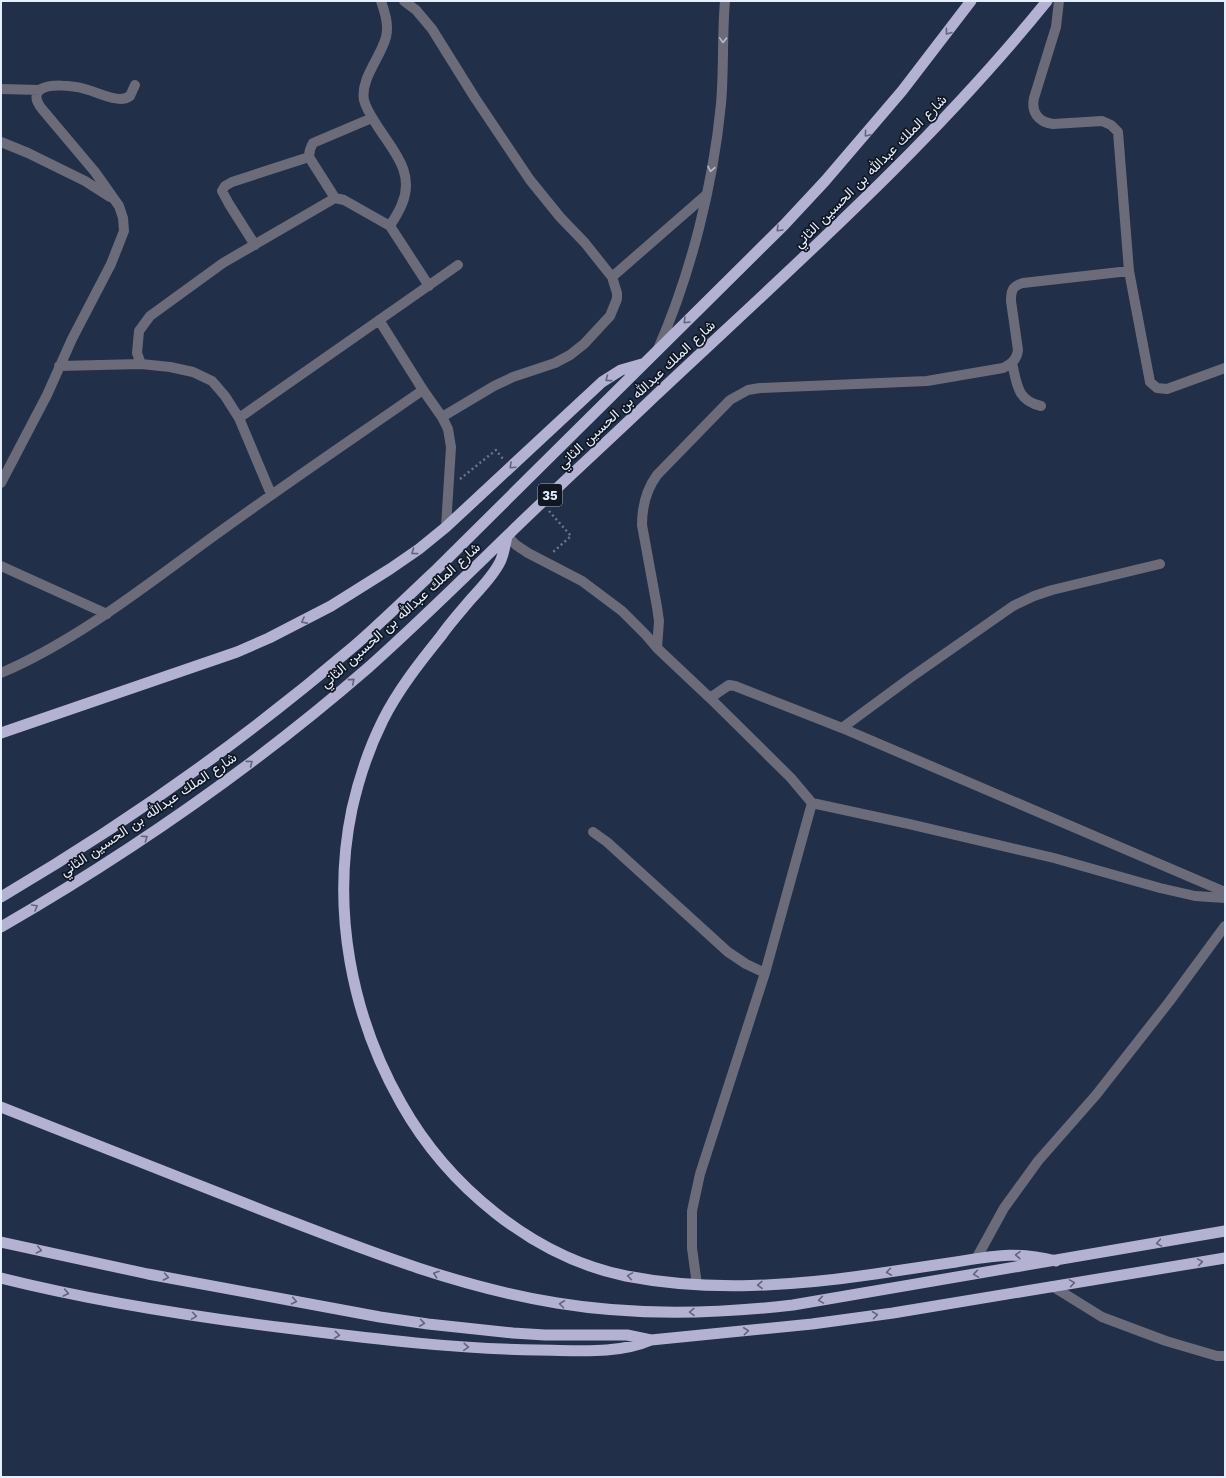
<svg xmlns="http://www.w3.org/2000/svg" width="1226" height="1478" font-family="'Work Sans',Vazirmatn,sans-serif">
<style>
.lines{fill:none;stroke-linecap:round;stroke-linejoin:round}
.path{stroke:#6b778d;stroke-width:2.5;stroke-dasharray:2 3;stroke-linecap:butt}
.minor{stroke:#6c6b7a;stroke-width:10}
.tertiary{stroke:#6c6b7a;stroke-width:10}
.trunk{stroke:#b4b2d3;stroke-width:11}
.oneway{stroke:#62647a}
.oneway2{stroke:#b4bac9}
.labels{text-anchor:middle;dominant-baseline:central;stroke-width:3.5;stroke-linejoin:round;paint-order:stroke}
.shield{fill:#111722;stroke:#a5aebc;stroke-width:1}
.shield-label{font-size:13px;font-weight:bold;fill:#e4eefe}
.street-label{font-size:14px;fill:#e4eefe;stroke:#111722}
</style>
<rect width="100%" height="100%" fill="#212f48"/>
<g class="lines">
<path class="path" d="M460 479 496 450 503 459
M549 511 571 536 552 553"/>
<path class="minor" d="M381 1C385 13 389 25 386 37 381 57 360 79 364 100 366 109 373 119 378 127 394 152 415 173 402 204 399 212 394 219 390 226
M404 1 416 10 432 29 475 98 530 180 560 217 585 243 612 277 617 293V299L610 316 584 344 570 355 555 363 513 377 494 386 442 417
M1059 1 1056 27 1034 98C1031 112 1038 122 1053 124L1102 121 1111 125 1118 132 1129 271 1150 382 1157 388 1167 389 1225 368
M1 89 40 90
M1 142 28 153 85 181 110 197
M335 198 309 157C309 151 310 148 313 143L372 118
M255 245 229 204 222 191 225 186 232 182 309 157
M612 277 706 195
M379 320 423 390 442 417 448 429 451 447 446 527
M1012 363C1017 384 1017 401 1041 406
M141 364 137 353 139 331 150 316 223 263 335 198 344 200 390 226 429 286
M59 366 141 364 170 367 193 372 212 381 225 396 239 418 271 494
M239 418 458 265
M1 483 47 395 72 339 111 264 124 231 123 218 119 206 95 172 42 109C38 104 34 98 38 92 45 82 75 86 85 89 97 92 109 99 121 99 124 99 127 98 130 96L135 85
M507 536 516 545 528 553 582 581 622 611 646 635 657 648 710 698 791 778 812 803 909 824 1054 858 1160 888 1195 896 1225 898
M1160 564 1052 590 1034 596 1013 606 910 678 842 728 1225 892
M1 566 107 614
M657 648 659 621 657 607 642 525C642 506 646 490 657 475L730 400 748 390 760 388 927 381 1003 368C1011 364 1017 360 1018 350L1011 301C1011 291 1012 286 1023 283L1129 271
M1 673C74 642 143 588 207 541 278 489 351 440 423 390
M710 698 729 685 735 686 842 728
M593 832 607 842 728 952 746 964 765 973
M976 1259 1004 1208 1038 1161 1096 1095 1169 1002 1225 926
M697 1285 692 1248V1211L700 1174 765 973 812 803
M1052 1286 1102 1317 1166 1341 1217 1356H1225"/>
<path class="tertiary" d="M658 349C691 273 713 186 721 104 724 70 722 35 725 1"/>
<path class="trunk" d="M507 536C505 545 504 554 500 562 493 576 481 588 471 599 461 611 450 623 441 636 420 662 398 690 383 720 369 748 359 778 352 809 331 909 351 1015 401 1103 447 1185 532 1257 626 1276 708 1292 793 1286 875 1274 902 1270 929 1266 956 1262 994 1256 1017 1251 1056 1261
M1 733 237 652 269 638 331 606 390 569 419 549 446 527 602 382 621 370 642 364
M1 897C125 824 244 740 353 647 382 622 409 595 437 569L784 225 825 181 902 91 971 1
M1 927C131 852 255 766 369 667 416 625 461 581 507 536 555 489 606 443 655 396 790 269 930 146 1047 1
M1 1107C91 1143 182 1178 272 1214 365 1250 458 1287 557 1303 635 1316 715 1314 793 1305L1225 1231
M1 1242 148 1274 380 1317 428 1324 513 1333 545 1335H627L651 1340 812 1324 893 1313 1225 1258
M1 1278C97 1302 195 1317 294 1329 375 1339 456 1349 537 1350 574 1350 617 1355 651 1340"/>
</g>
<defs><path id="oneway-chevron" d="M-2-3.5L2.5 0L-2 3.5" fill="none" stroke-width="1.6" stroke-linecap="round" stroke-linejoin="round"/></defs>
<g class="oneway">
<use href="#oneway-chevron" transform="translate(948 32) rotate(127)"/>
<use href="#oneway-chevron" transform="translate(867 134) rotate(130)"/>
<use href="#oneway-chevron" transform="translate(779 229) rotate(135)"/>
<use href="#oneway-chevron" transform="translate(686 321) rotate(135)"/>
<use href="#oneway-chevron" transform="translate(608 379) rotate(143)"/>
<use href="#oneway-chevron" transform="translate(512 466) rotate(137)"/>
<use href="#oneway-chevron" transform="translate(414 552) rotate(144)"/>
<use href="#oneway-chevron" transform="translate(304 621) rotate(152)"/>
<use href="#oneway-chevron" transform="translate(352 681) rotate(-40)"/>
<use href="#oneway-chevron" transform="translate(250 763) rotate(-37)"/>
<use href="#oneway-chevron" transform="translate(145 838) rotate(-34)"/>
<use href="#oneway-chevron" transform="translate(35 907) rotate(-30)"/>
<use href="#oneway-chevron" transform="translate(1159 1243) rotate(170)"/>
<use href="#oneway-chevron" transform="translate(39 1250) rotate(13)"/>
<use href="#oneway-chevron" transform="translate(1018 1255) rotate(-179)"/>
<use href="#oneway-chevron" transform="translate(1200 1262) rotate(-9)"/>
<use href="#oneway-chevron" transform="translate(889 1272) rotate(172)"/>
<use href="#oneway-chevron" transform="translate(436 1274) rotate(-161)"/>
<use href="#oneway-chevron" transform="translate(976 1274) rotate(171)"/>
<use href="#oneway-chevron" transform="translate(630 1276) rotate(-171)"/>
<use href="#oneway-chevron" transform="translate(166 1277) rotate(11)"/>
<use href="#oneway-chevron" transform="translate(1072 1283) rotate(-9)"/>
<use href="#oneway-chevron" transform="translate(760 1285) rotate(179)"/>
<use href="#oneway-chevron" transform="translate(66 1293) rotate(11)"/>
<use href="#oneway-chevron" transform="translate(821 1300) rotate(171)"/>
<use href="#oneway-chevron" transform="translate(294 1301) rotate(12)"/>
<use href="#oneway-chevron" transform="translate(562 1304) rotate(-173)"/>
<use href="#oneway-chevron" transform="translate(692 1312) rotate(179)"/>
<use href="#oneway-chevron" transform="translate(875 1315) rotate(-8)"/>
<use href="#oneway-chevron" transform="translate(194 1316) rotate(9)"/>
<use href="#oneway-chevron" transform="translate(422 1323) rotate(8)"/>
<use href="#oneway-chevron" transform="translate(746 1331) rotate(-6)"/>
<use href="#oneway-chevron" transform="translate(337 1335) rotate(6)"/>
<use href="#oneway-chevron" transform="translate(466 1347) rotate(4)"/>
</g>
<g class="oneway2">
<use href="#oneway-chevron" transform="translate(723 40) rotate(92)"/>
<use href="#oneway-chevron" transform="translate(711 169) rotate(100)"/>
</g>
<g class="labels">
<rect class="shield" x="538" y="484" width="24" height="22" rx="3"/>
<g class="shield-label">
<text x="550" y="495">35</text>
</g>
<g class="street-label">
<text transform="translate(870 171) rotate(-45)">شارع الملك عبدالله بن الحسين الثاني</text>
<text transform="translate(636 394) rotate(-43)">شارع الملك عبدالله بن الحسين الثاني</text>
<text transform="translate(400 615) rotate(-42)">شارع الملك عبدالله بن الحسين الثاني</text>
<text transform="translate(148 814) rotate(-34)">شارع الملك عبدالله بن الحسين الثاني</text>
</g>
</g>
<rect width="1226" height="1478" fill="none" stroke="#e4eefe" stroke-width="4"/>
</svg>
